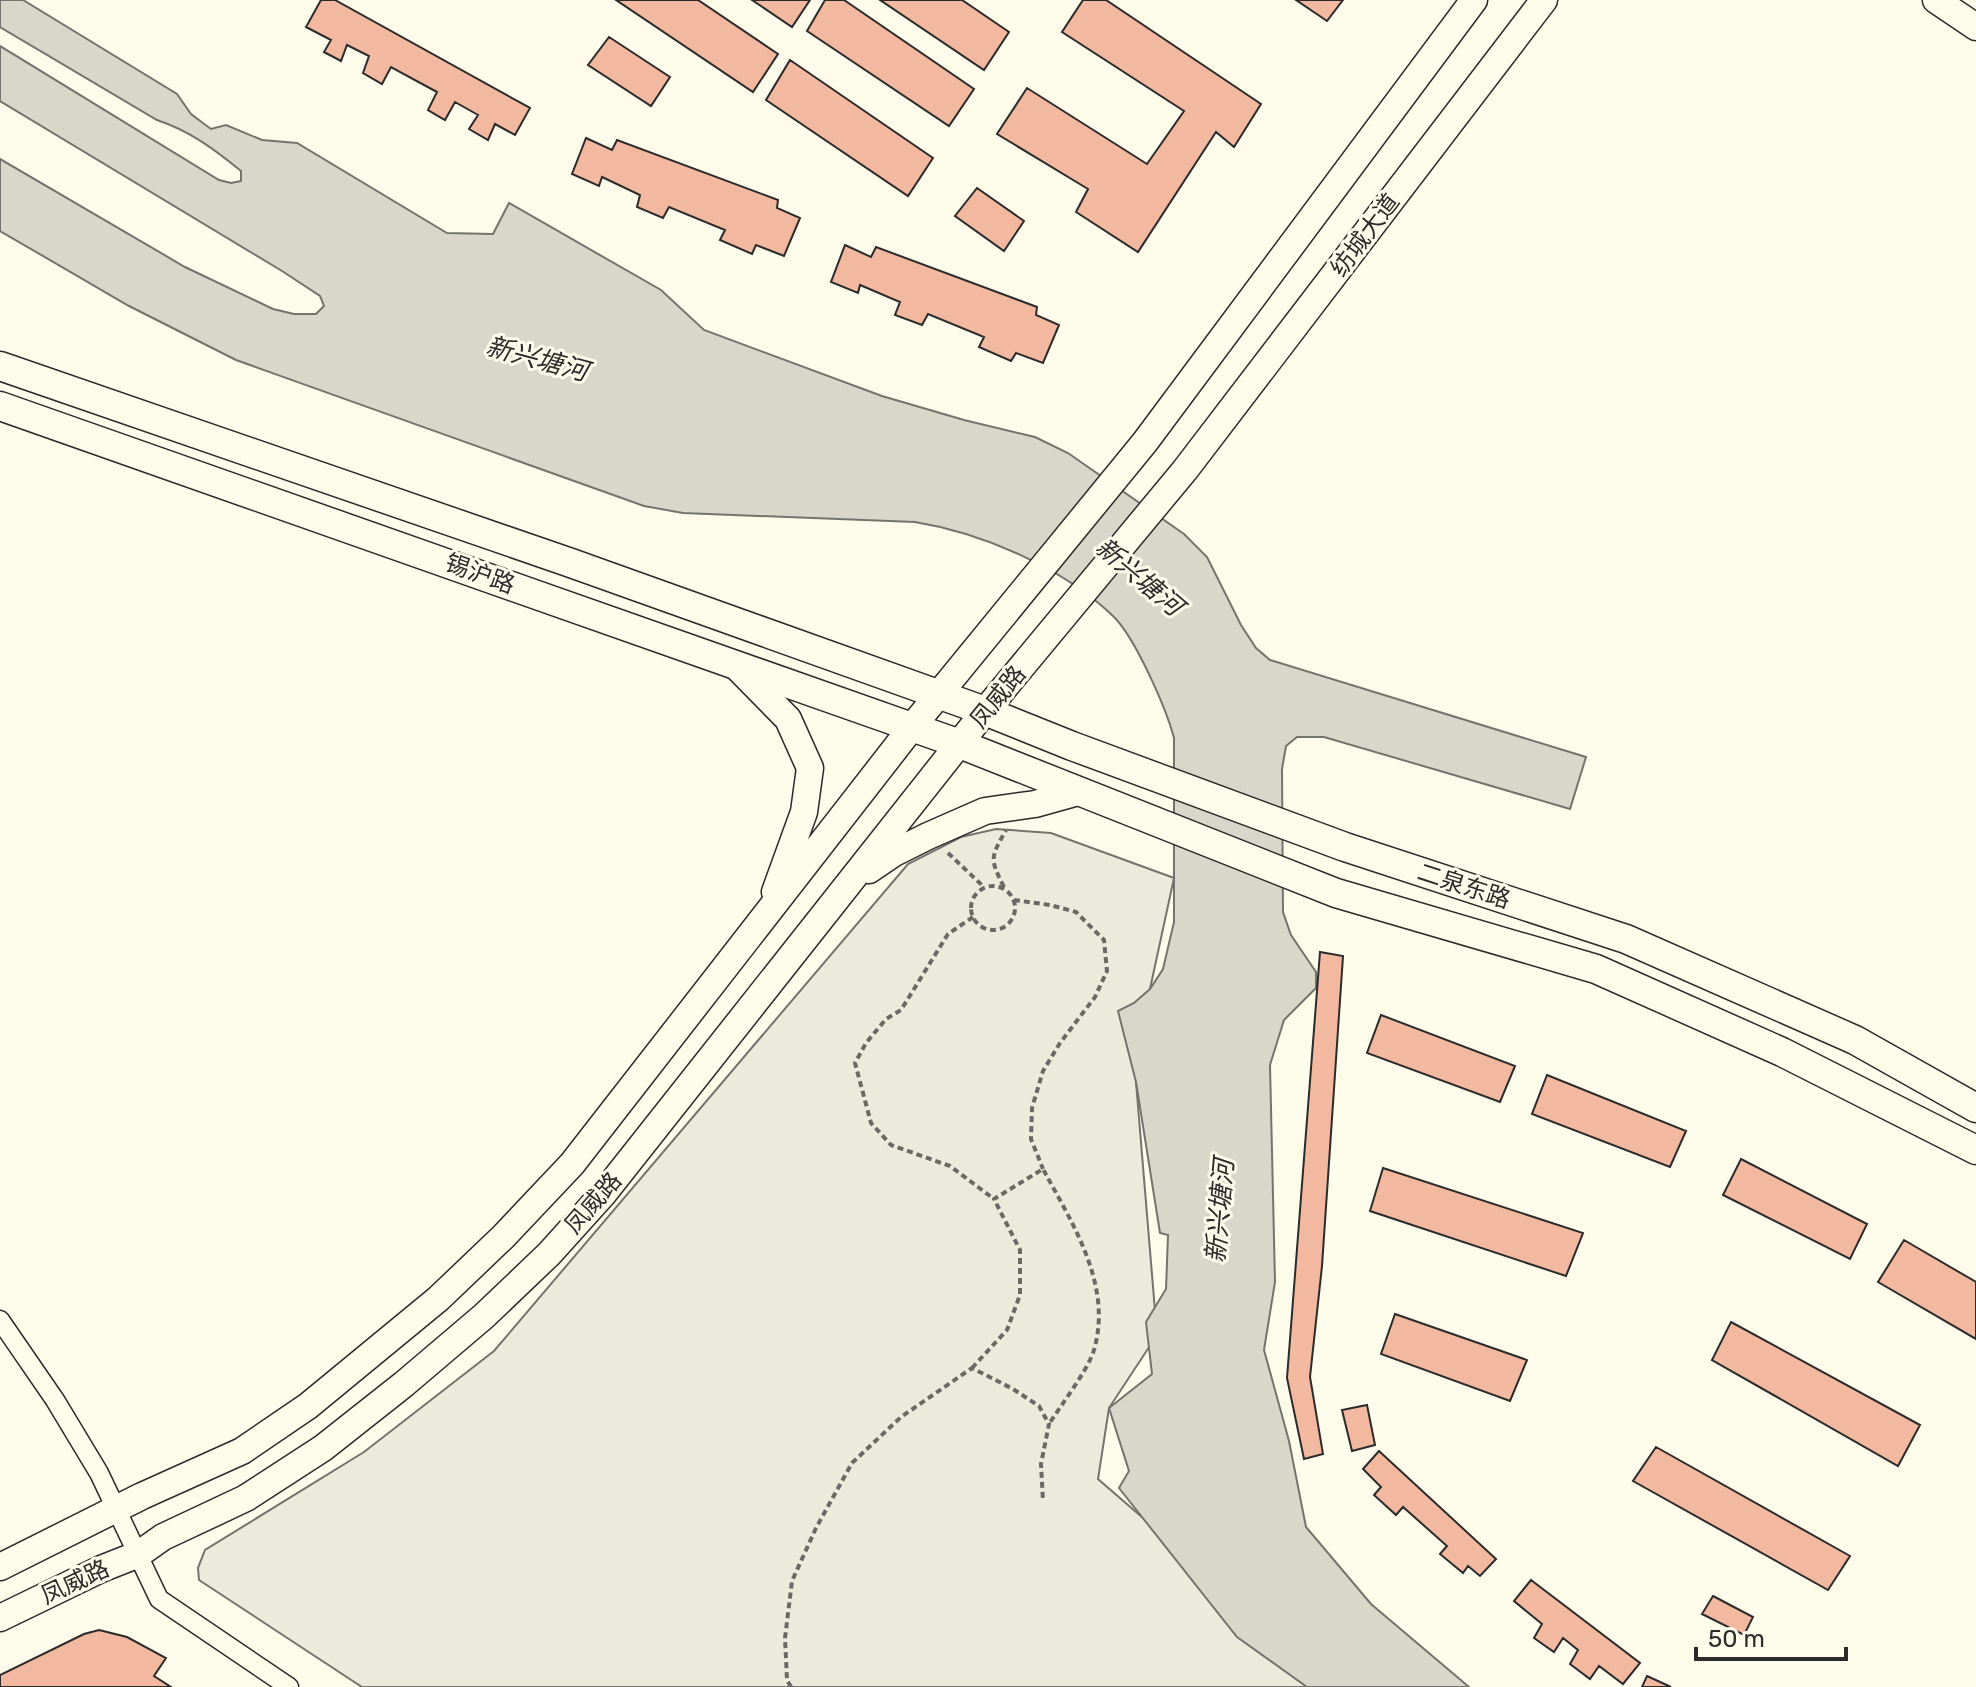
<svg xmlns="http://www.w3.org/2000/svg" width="1976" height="1687" font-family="Rubik,'Noto Sans SC',sans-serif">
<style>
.green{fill:#ecebdb;stroke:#74746e;stroke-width:2}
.water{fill:#d8d7c9;stroke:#74746e;stroke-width:2}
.building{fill:#f2b8a0;stroke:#2b2b2b;stroke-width:2}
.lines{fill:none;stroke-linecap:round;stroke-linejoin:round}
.street-casing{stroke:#2b2b2b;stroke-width:21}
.secondary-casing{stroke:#2b2b2b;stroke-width:29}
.primary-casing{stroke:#2b2b2b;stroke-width:31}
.path{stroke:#6a6964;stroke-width:4;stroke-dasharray:6 4;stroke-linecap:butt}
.street{stroke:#fdfbea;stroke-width:18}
.secondary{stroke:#fdfbea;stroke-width:26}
.primary{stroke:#fdfbea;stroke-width:28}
.labels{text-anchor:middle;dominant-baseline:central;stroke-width:6;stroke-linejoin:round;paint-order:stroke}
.street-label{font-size:24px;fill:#2b2b2b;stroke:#fdfbea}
.water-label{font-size:26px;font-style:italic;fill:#2b2b2b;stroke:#fdfbea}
</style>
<rect width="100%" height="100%" fill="#fdfbea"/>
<path class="green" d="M996 829 1051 833 1174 878 1150 989 1136 1082 1157 1335 1109 1408 1098 1479 1338 1687H362L199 1580 198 1568 205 1550 364 1452 494 1351 908 864 961 837Z"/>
<path class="water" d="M0 0H23L177 94 191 114 211 129 226 125 262 140 297 143 447 233 493 234 509 203 661 290 704 330 882 396 964 420 1035 437 1068 453 1184 534 1207 557 1241 625 1256 648 1270 660 1586 757 1570 809 1324 737H1297L1286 746 1282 769 1283 912 1291 935 1316 972V988L1284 1020 1270 1065 1275 1282 1264 1350 1289 1441 1306 1527 1371 1604 1469 1687H1307L1237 1637 1119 1488 1129 1471 1109 1408 1152 1374 1146 1322 1166 1289 1168 1235 1160 1233 1136 1082 1118 1011 1134 1003 1150 989 1163 969 1174 922V738C1166 708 1135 637 1113 616 1063 568 983 533 915 522L683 513 644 506 236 360 129 306 0 231V159L185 267 273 309 294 314H316L324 306 320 296 282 271 0 101V46L219 180 231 183 241 181V171C214 149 190 131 157 120L0 27Z"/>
<path class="building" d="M321 0H335L530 108 515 135 495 124 488 140 469 129 478 115 455 102 445 120 428 110 437 92 391 67 382 84 363 73 369 56 347 45 341 61 324 52 331 40 306 27Z
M616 0H698L778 54 753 92Z
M752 0H810L792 27Z
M825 0H844L974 89 949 126 807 31Z
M880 0H962L1009 32 984 70Z
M1083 0H1106L1261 104 1234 147 1216 132 1138 252 1076 212 1088 189 997 134 1027 88 1147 164 1184 111 1062 32Z
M1296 0H1343L1327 21Z
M609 37 670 77 651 106 588 65Z
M790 60 933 158 908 196 766 100Z
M586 138 612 150 617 140 778 200 777 208 800 218 784 256 756 245 752 254 720 240 725 230 669 207 663 218 637 207 640 195 602 177 599 186 572 174Z
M977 188 1024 221 1004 251 955 216Z
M845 245 871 257 876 247 1037 307 1036 315 1059 325 1043 363 1016 353 1011 361 979 347 984 337 928 314 922 325 895 315 900 302 860 285 858 293 831 282Z
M1320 952 1343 956 1322 1266 1310 1377 1323 1454 1304 1459 1287 1378Z
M1381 1015 1515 1066 1500 1102 1367 1053Z
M1547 1075 1686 1131 1670 1167 1532 1114Z
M1741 1159 1867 1224 1850 1259 1723 1195Z
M1383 1168 1583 1233 1566 1276 1370 1211Z
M1904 1240 1976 1282V1339L1878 1282Z
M1395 1314 1527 1360 1510 1401 1381 1354Z
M1731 1322 1920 1425 1898 1466 1712 1360Z
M1367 1405 1375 1445 1352 1451 1342 1410Z
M1656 1447 1850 1556 1828 1590 1633 1481Z
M1379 1451 1496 1559 1480 1576 1468 1566 1463 1573 1440 1554 1447 1546 1403 1507 1396 1515 1374 1495 1381 1487 1363 1469Z
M1531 1580 1640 1663 1623 1684 1599 1666 1590 1679 1570 1664 1578 1650 1563 1638 1554 1652 1534 1638 1542 1624 1514 1601Z
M1713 1596 1753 1617 1744 1635 1702 1614Z
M99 1630 127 1637 166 1658 154 1676 171 1687H0V1675L84 1634Z
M1647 1676 1671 1687H1642Z"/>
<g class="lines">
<defs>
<path id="street" d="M0 1320 55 1400 99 1473 159 1599 289 1687"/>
<path id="secondary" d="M1936 0 1976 27
M734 664 788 719 810 768 804 812 775 892
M869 870 894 853 928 836 985 811 1035 804 1078 792
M0 1567 142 1496 242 1451 308 1406 438 1299 503 1237 572 1164 912 727 1145 442 1474 0
M0 1618 101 1569 139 1554 163 1537 246 1498 323 1448 404 1384 484 1316 549 1254 604 1193 985 711 1185 470 1544 0"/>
<path id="primary" d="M0 366 571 563 985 711 1072 746 1345 847 1626 939 1855 1040 1976 1108
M0 406 960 744 1336 893 1596 969 1782 1052 1976 1150"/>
</defs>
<use href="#street" class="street-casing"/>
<use href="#secondary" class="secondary-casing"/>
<use href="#primary" class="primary-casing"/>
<path class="path" d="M948 853 984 887
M971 908a22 22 0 1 1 44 0a22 22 0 1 1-44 0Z
M1004 887C989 858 991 857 1006 830
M1014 900 1050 905 1076 912 1104 940 1107 971 1095 997 1060 1043 1043 1071 1032 1108 1031 1139 1043 1169
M973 917 948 934 901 1010 886 1019 866 1043 855 1063 871 1123 891 1145 950 1166 994 1199
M972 1368 1007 1330 1020 1295V1250L994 1199 1043 1169C1072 1223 1113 1285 1094 1350 1088 1370 1061 1405 1049 1424
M791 1687 787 1680 785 1638 792 1581 816 1528 852 1463 901 1417 972 1368 1013 1389 1039 1406 1049 1424 1041 1464 1043 1501"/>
<use href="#street" class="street"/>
<use href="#secondary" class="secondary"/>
<use href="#primary" class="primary"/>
</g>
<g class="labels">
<g class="street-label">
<text transform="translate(1365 235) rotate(-53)">纺城大道</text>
<text transform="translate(480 574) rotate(20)">锡沪路</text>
<text transform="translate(998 697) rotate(-51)">凤威路</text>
<text transform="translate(1464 886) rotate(18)">二泉东路</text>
<text transform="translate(593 1203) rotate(-49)">凤威路</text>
<text transform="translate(75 1582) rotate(-25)">凤威路</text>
</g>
<g class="water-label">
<text transform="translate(537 359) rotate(15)">新兴塘河</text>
<text transform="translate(1139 577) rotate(40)">新兴塘河</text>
<text transform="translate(1220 1211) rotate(-85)">新兴塘河</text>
</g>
</g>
<path d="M1696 1647v12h150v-12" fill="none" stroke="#2b2b2b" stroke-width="4"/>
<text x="1708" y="1647" font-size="24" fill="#2b2b2b" stroke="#fdfbea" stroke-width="6" paint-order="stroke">50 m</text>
</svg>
